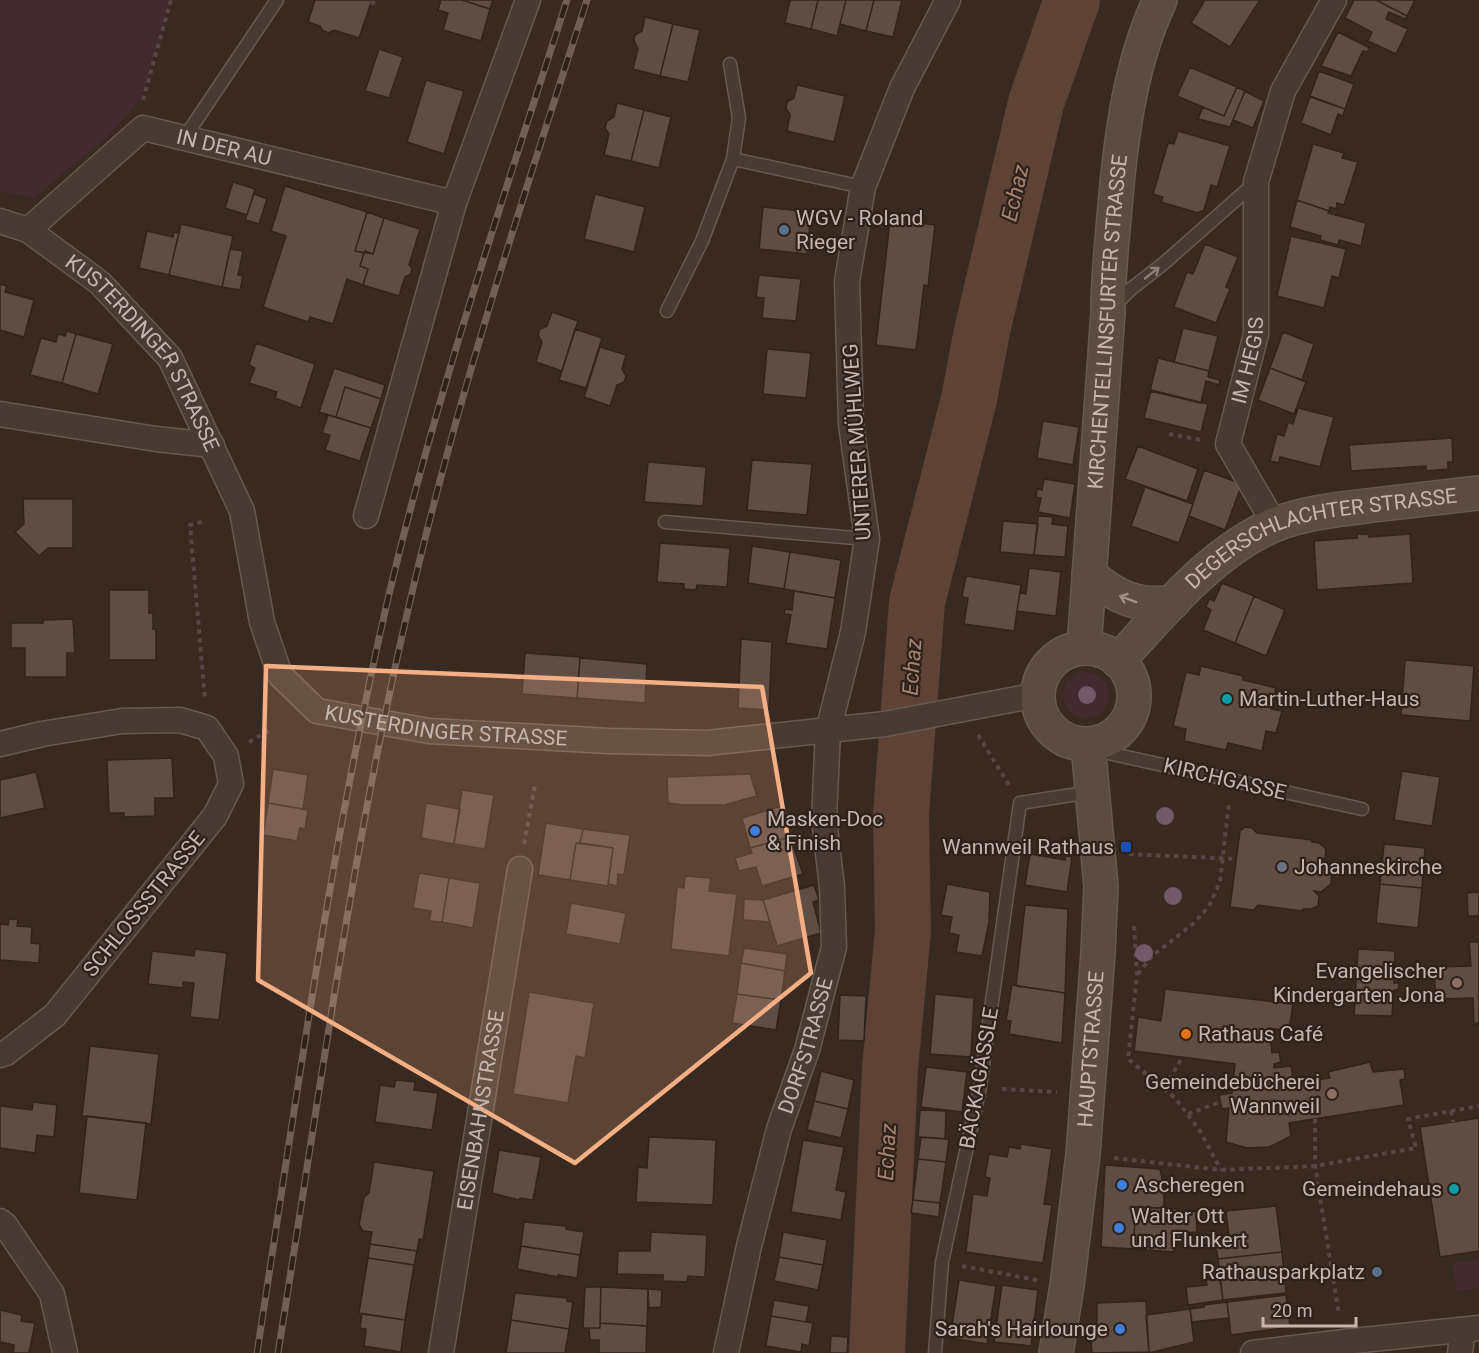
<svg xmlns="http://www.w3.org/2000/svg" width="1479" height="1353" font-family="Roboto,sans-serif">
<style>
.green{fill:#422a30}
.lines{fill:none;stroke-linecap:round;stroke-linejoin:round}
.river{stroke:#5e4335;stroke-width:56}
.building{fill:#5e4d45;stroke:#2f231c;stroke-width:1.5}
.lane-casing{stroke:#665a52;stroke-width:15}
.street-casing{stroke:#665a52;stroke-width:27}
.secondary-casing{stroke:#665a52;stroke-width:36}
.path{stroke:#5a4648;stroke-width:4;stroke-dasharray:4.5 4.5;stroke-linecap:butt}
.lane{stroke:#483b34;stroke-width:12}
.street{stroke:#483b34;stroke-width:24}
.secondary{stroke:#5b4c43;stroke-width:33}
.rail-casing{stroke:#6f5f56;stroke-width:7}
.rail{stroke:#2d211a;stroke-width:4.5;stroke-dasharray:14;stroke-linecap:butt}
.tree{fill:#73586a}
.oneway{stroke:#8d7f78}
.oneway2{stroke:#a09289}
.marked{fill:#f5af84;fill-opacity:0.2;stroke:#f5af84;stroke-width:4.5;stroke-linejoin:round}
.service-dot{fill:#5c6f8a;stroke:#2d211a;stroke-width:2}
.culture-dot{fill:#0f9aa8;stroke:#2d211a;stroke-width:2}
.shop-dot{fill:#3f7fe0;stroke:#2d211a;stroke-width:2}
.transit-dot{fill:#1a4fb4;stroke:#2d211a;stroke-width:2}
.worship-dot{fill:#6b7280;stroke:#2d211a;stroke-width:2}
.education-dot{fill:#8d6e63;stroke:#2d211a;stroke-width:2}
.food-dot{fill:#e8710a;stroke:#2d211a;stroke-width:2}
.labels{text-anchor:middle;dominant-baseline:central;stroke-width:4.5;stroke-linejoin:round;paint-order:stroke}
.street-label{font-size:21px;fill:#c5b7af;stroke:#2d211a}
.poi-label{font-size:21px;fill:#c5b7af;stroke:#2d211a;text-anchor:start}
.water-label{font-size:22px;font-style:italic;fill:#a88370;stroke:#2d211a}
</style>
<rect width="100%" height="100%" fill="#382921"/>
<path class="green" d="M0 0H171L142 97 110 134 34 198 0 191Z
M1063 695a23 23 0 1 1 46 0a23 23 0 1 1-46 0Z
M1479 1260V1288L1456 1291 1453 1263Z"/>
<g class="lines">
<path class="river" d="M877 1353 890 1068 903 931 901 814 917 602 969 399 982 331 1036 103 1072 0"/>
</g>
<path class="building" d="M315 0H372L359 38 334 30 329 33 323 31 320 26 308 22Z
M441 0H462L490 9 481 41 443 30 448 13 438 10Z
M462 0H493L490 9Z
M790 0H818L811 29 785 23Z
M818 0H846L837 36 811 29Z
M846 0H874L866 31 840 24Z
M874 0H902L893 37 866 31Z
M1205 0H1260L1230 47 1191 23Z
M1354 0H1376L1407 16 1405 19 1389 12 1386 19 1408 29 1396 54 1368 41 1372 32 1345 18Z
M1376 0H1415L1407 16Z
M645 17 673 24 660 76 633 69 638 48 634 41 635 35 642 31Z
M673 24 700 30 688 82 660 76Z
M1338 32 1370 48 1367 52 1363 51 1351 76 1321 66Z
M379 49 403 57 389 98 365 91Z
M1190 67 1237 87 1224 116 1177 96Z
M1319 71 1354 84 1345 109 1310 96Z
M426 80 464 91 444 154 407 142Z
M797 85 845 96 834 142 787 131 790 115 786 108 787 102 794 98Z
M1237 87 1245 91 1230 127 1198 119 1203 107 1224 116Z
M1245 91 1264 101 1253 128 1233 120Z
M1310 97 1345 109 1343 116 1338 114 1331 135 1301 123Z
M617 103 644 110 631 161 604 155 609 134 605 128 607 121 614 117Z
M644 110 671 117 659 168 631 161Z
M1178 131 1230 146 1217 187 1211 185 1204 210 1198 213 1161 202 1163 197 1153 194 1168 143 1174 144Z
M1313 144 1344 153 1342 158 1358 162 1344 205 1337 203 1336 209 1330 207 1329 211 1297 200Z
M233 182 255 189 247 215 225 208Z
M285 186 367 212 355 251 364 253 360 266 368 269 363 285 347 279 333 324 310 317 308 322 263 307 286 236 271 231Z
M254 194 267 199 259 224 245 220Z
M595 194 645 207 634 252 584 239Z
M1297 200 1329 211 1328 213 1366 223 1361 246 1339 240 1338 245 1320 240 1321 236 1290 227Z
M763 207 811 212 807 254 759 249Z
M367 212 384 218 373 254 355 251Z
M384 218 420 229 409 265 412 268 411 274 405 277 399 296 363 285 368 269 360 266 364 253 365 251 373 254Z
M890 220 935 225 928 286 924 285 916 350 876 345Z
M181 224 233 236 222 287 169 275Z
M147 231 173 237 174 232 179 233 169 275 139 268Z
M1291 236 1346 249 1339 278 1332 276 1324 308 1277 296Z
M1205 244 1238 257 1226 287 1230 289 1216 323 1174 307 1187 272 1193 274Z
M230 249 243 251 238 275 243 276 240 290 222 287Z
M759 275 801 279 796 321 762 318 764 298 756 297Z
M0 284 7 286 5 292 34 300 24 337 0 330Z
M552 312 578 321 562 371 536 362 542 342 538 335 540 329 547 326Z
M1183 328 1218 336 1209 371 1174 362Z
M575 329 602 338 586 388 559 380Z
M67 331 76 334 62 383 30 375 41 338 56 342 58 334 65 336Z
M1283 332 1314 344 1302 380 1270 368Z
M76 334 113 344 98 394 62 383Z
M256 343 315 364 301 408 275 398 277 392 249 383 255 368 249 365Z
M600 347 626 355 622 369 626 376 624 382 617 385 610 406 584 397Z
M767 349 811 353 806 398 763 394Z
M1158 358 1209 371 1208 377 1220 380 1219 385 1206 381 1201 403 1150 391Z
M334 368 385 385 381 399 345 387 336 417 319 412Z
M1270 368 1306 382 1294 414 1258 400Z
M345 387 381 399 371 428 336 417Z
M1151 390 1208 404 1201 432 1144 418Z
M1298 408 1334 417 1320 467 1280 457 1279 463 1270 461 1277 434 1284 436 1288 422 1293 424Z
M328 415 371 428 360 461 325 450 330 435 322 433Z
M1043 421 1079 427 1073 465 1037 458Z
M1452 438 1453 462H1448V469L1426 471V466L1351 471 1349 445Z
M1138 446 1198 469 1187 501 1125 479Z
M752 460 812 464 807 515 747 510Z
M648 462 706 467 703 506 644 502Z
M1204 470 1242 484 1225 530 1189 516Z
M1044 479 1075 484 1070 518 1038 512 1041 498 1036 497 1037 489 1042 490Z
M1145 487 1193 504 1179 543 1131 526Z
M23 499H73V548H48L39 556 15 532 24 524Z
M1038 516 1053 517 1052 524 1068 526 1065 557 1034 555Z
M1003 521 1038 524 1034 555 1000 552Z
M1357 534H1368L1369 537 1410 534 1413 583 1317 590 1314 541 1357 538Z
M660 543 730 548 727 587 697 585 696 590 684 589V584L657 582Z
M752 546 790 552 784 589 748 583Z
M790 552 841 560 835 598 784 589Z
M1029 568 1061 572 1056 616 1017 611 1020 593 1026 594Z
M966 576 1021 585 1014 631 964 624 968 598 962 597Z
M1222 583 1254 596 1235 643 1203 630 1211 610 1206 607 1209 599 1214 601Z
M109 590H149V613H153V629H156V660H109Z
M794 591 835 598 827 649 786 643 791 615 784 614 785 609 792 610Z
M1254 596 1285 610 1266 656 1235 643Z
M73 619 75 653H67V677H25V648H11V623H43V620Z
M741 639 772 642 769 710 738 708Z
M525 653 580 657 577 698 522 694Z
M580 658 647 664 645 703 577 698Z
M1405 660 1474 666 1470 721 1401 715Z
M1201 666 1243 676V680L1276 688 1271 709 1282 711 1276 733 1266 731 1262 751 1228 743 1226 750 1184 741 1186 729 1173 726 1186 672 1199 675Z
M172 758 174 798H155V816L124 817V813H109L107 760Z
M273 769 308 775 303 809 268 803Z
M1402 771 1440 777 1432 826 1394 820Z
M36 772 45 808 0 818V780Z
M750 774 757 796 724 805H683L668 803 667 777Z
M462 790 494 795 485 849 454 844Z
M268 803 308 810 305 829 300 828 297 841 263 835Z
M426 803 460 809 454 844 421 838Z
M782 806 790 837 750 848 742 818Z
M546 823 583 829 580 843H576L570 880 538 875Z
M1245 827 1252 828 1257 833 1312 840V842L1319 843 1326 849 1325 858 1319 861 1324 862 1332 872 1331 884 1321 892 1314 891 1319 896 1318 906 1311 909H1303L1302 911 1258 905 1254 910 1230 907 1240 831Z
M583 829 630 835 624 875 618 874 617 886 608 884 613 848 580 843Z
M790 837 803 874 762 886 756 867 739 871 735 858 752 853 750 848Z
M576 843 613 848 608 886 570 880Z
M1384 844 1425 848 1422 888 1380 884Z
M1030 854 1065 860 1066 856 1072 857 1067 892 1025 885Z
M419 873 449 878 442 922 429 921 431 911 413 908Z
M685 876 711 878 709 891 737 894 729 956 671 949 677 887 684 888Z
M449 878 480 883 473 928 442 922Z
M947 884 990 892 989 922 982 956 956 952 959 935 949 933 952 917 941 915Z
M1380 884 1422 888 1418 928 1376 923Z
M814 885 819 900 813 902 821 933 777 946 763 900Z
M1479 892V916H1468L1467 893Z
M744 899 763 900 770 922 743 920Z
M571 903 626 913 620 944 566 934Z
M1025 905 1068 909 1065 993 1016 986Z
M9 919H18L17 926 32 927 31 943 40 944 39 963 0 960V924L8 925Z
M1469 942H1479V1023H1476L1477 1025H1474L1473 998 1438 999V1002H1436L1434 967 1471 966Z
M744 948 787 954 785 971 741 963Z
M195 949 227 953 219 1020 190 1017 194 983 183 982V988L148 984 152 951 194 956Z
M1358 949 1395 951 1394 983H1399L1398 990H1394L1392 1016 1354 1015Z
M741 963 785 971 781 1000 737 994Z
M1012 985 1065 993 1062 1043 1009 1034 1011 1021 1006 1020Z
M1165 989 1293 1004 1289 1031 1269 1028 1272 1053 1279 1052 1281 1062 1274 1064V1068L1291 1066 1294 1084 1330 1078 1328 1072 1370 1062 1373 1072 1404 1069 1405 1079 1400 1080 1404 1105 1289 1123 1291 1136 1269 1147 1247 1148 1226 1142 1229 1108 1222 1109 1219 1095 1232 1093 1235 1064 1134 1051 1138 1017 1161 1021Z
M529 992 594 1003 585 1058 576 1056 568 1103 513 1094Z
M737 994 781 1000 776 1030 732 1023Z
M935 994 974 998 971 1057 930 1054Z
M840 995 866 996 864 1041 838 1040Z
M90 1046 159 1054 151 1124 82 1116Z
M926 1067 967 1072 962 1112 921 1107Z
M821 1071 854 1080 848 1109 814 1101Z
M396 1080 415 1082 414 1090 438 1093 432 1130 375 1122 380 1085 394 1087Z
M814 1101 848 1109 841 1138 807 1130Z
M33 1102 57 1105 54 1137 37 1135 35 1153 0 1148V1106L32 1110Z
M920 1110 946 1111 945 1139 918 1137Z
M87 1116 146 1123 137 1200 79 1193Z
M1479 1118V1251L1440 1257 1420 1127Z
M649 1137 716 1140 713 1205 636 1202 638 1167 647 1168Z
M921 1137 949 1139 946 1162 918 1159Z
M803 1140 844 1147 836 1190 846 1192 841 1220 791 1212Z
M1021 1144 1052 1149 1044 1204 1052 1205 1043 1263 966 1252 973 1194 987 1196 990 1178 985 1177 989 1154 1007 1157 1009 1147 1020 1149Z
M499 1150 541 1157 533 1200 520 1198 519 1200 492 1193Z
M918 1159 946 1162 940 1203 913 1200Z
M374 1162 434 1171 423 1240 419 1239 417 1251 370 1244 372 1232 363 1231 359 1225 364 1197 369 1193Z
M1105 1165 1160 1169 1164 1188V1208L1136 1207 1133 1249 1101 1247Z
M913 1200 940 1203 939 1217 911 1213Z
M1276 1206 1282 1252 1218 1259 1215 1239 1229 1237 1226 1211Z
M1136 1207 1177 1209 1176 1212 1196 1211 1197 1232 1181 1233 1180 1244H1174V1252L1133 1249Z
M524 1222 566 1226V1229L584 1232 580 1255 521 1246Z
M651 1232 707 1235 705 1277 688 1276 687 1282 663 1281V1275L617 1274 618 1251H650Z
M783 1232 827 1240 823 1265 779 1257Z
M370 1244 417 1251 414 1265 368 1258Z
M521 1246 580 1255 577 1278 558 1275V1277L517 1269Z
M1282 1252 1286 1293 1223 1300 1218 1259Z
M779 1257 823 1265 818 1290 774 1281Z
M368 1258 414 1265 405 1320 359 1313Z
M1220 1279 1223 1300 1188 1305 1186 1287 1207 1285 1206 1280Z
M959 1280 996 1286 987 1344 950 1338Z
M1002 1285 1038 1290 1031 1346 994 1342Z
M585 1287H601L600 1328H583Z
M601 1287 648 1289 647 1326 600 1323Z
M648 1289 662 1290 661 1307 649 1308Z
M515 1293 567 1298V1301L573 1302 569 1329 511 1320Z
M1286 1295 1290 1327 1231 1335 1227 1302Z
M774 1300 809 1306 806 1322 771 1316Z
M1146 1301 1149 1352 1092 1353 1090 1327 1097 1326V1303Z
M1227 1302 1229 1318 1192 1322 1190 1309 1204 1307V1305Z
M1190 1309 1194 1342 1149 1353 1146 1315Z
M0 1310 22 1315 21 1321 35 1323 29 1353H13L14 1345 0 1342Z
M362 1314 405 1320 401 1352 364 1346 366 1329 360 1328Z
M771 1316 813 1323 809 1346 802 1344 801 1352 766 1346Z
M511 1320 569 1329 565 1353H506Z
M600 1323 647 1326 646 1353H599V1340H590L589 1328H600Z
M831 1336 848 1337 847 1353H830Z"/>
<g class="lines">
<defs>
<path id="lane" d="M185 137 277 0
M733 159 863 187
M1113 307 1131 289 1163 264 1256 182
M667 311 702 241 733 159 739 118 730 64
M665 522 867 539
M1090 749 1362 809
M935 1353 942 1262 980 1087 1020 803 1091 792"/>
<g id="street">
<path id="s1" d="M0 221 28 230 100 283 170 358 242 511 262 622 280 675 317 711 429 731 609 741 707 743 885 724 1037 695"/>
<path id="s2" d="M28 230 143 128 454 203"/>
<path d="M0 414 156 439 212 445"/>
<path d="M366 516 454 203 528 0"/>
<path id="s3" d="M1275 525 1228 444 1256 334V182L1283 91 1334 0"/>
<path d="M0 744 42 734 122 721 180 720 207 728 226 756 231 784 215 816 55 1015 6 1053 0 1055"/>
<path d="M0 1221 5 1225 52 1294 65 1353"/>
<path id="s4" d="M441 1353 520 869"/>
<path id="s5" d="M726 1353 749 1246 779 1129 807 1050 834 947 832 887 824 819 828 731 853 632 867 539 851 424 847 281 863 187 902 88 948 0"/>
<path d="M1253 1353 1344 1342 1479 1328"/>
<path d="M1460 1353 1463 1330"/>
</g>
<g id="secondary">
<path d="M1089 574C1115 597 1139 608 1173 602"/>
<path id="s6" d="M1084 648 1108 312C1108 277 1112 242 1115 206 1121 137 1130 64 1160 0"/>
<circle cx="1086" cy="696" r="48"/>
<path id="s7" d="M1118 661C1163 612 1213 550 1276 524 1307 512 1341 509 1374 505 1409 501 1444 497 1479 493"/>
<path id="s8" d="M1056 1353 1067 1286 1083 1154 1098 953 1101 886 1088 745"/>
</g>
</defs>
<use href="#lane" class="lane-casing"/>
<use href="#street" class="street-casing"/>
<use href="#secondary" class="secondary-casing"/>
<path class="path" d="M371 2 373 3 374 0
M143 100 171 0
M1169 434 1201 440
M202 522 190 525 205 700
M978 735 1009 785
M249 742 272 729
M524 844 535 785
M1129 854 1236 859
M1134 926 1137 975 1128 1059 1175 1098 1200 1131 1221 1170
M1138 974 1152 956 1193 924 1209 906 1220 882 1229 802
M1164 1087 1183 1057
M1002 1089 1057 1092
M1451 1111 1453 1122
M1188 1114 1220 1102
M1315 1119V1166L1339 1315
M1114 1158 1221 1170 1315 1166 1416 1148 1408 1119 1479 1106
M962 1266 1037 1280"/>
<use href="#lane" class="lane"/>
<use href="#street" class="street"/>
<use href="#secondary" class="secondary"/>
<defs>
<path id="rail" d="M257 1353C296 1102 330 850 387 603 435 398 503 199 567 0
M278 1353C318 1105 351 855 408 610 455 403 522 201 587 0"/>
</defs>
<use href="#rail" class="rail-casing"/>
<use href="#rail" class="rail"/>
</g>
<g class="tree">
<circle cx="1087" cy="695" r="9"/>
<circle cx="1165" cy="816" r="9"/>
<circle cx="1173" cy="896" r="9"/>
<circle cx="1144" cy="953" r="9"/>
</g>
<defs><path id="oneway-shaft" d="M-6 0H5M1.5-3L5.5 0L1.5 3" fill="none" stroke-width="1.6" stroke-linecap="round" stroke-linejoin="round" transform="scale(1.5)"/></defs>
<use class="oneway" href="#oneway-shaft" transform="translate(1152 273) rotate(-38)"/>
<use class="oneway2" href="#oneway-shaft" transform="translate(1128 599) rotate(-160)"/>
<path class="marked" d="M266 666 762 687 811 973 575 1163 258 980Z"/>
<g class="service-dot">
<circle cx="784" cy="230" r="6"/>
<circle cx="1377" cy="1272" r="6"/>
</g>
<g class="culture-dot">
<circle cx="1227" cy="699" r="6"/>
<circle cx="1454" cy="1189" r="6"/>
</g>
<g class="shop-dot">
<circle cx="755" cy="831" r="6"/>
<circle cx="1122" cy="1185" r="6"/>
<circle cx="1119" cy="1228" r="6"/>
<circle cx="1120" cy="1329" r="6"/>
</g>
<rect class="transit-dot" x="1120" y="841" width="12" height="12" rx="3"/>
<circle class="worship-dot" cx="1282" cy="867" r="6"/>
<g class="education-dot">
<circle cx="1457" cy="983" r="6"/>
<circle cx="1332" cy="1094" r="6"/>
</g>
<circle class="food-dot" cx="1186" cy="1034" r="6"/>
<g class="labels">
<g class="street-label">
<text stroke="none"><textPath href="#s2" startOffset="237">IN DER AU</textPath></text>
<text stroke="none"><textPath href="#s6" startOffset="327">KIRCHENTELLINSFURTER STRASSE</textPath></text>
<text stroke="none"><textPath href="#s1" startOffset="201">KUSTERDINGER STRASSE</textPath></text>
<text stroke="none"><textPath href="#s3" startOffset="180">IM HEGIS</textPath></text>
<text transform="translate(857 442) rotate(-94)">UNTERER MÜHLWEG</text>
<text stroke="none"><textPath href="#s7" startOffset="249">DEGERSCHLACHTER STRASSE</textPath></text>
<text stroke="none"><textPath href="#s1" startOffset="741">KUSTERDINGER STRASSE</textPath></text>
<text transform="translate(1225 779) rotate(13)">KIRCHGASSE</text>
<text transform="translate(144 904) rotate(-51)">SCHLOSSSTRASSE</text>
<text stroke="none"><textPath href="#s5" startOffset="318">DORFSTRASSE</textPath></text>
<text stroke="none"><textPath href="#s8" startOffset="306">HAUPTSTRASSE</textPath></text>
<text transform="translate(979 1078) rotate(-80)">BÄCKAGÄSSLE</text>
<text stroke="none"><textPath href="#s4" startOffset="246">EISENBAHNSTRASSE</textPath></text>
</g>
<g class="poi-label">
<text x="796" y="218">WGV - Roland<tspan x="796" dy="24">Rieger</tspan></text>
<text x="1239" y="699">Martin-Luther-Haus</text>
<text x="767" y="819">Masken-Doc<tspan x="767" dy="24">&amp; Finish</tspan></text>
<text x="1114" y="847" text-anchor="end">Wannweil Rathaus</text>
<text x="1294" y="867">Johanneskirche</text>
<text x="1445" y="971" text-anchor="end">Evangelischer<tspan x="1445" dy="24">Kindergarten Jona</tspan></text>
<text x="1198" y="1034">Rathaus Café</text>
<text x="1320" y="1082" text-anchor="end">Gemeindebücherei<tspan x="1320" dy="24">Wannweil</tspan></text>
<text x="1134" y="1185">Ascheregen</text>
<text x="1442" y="1189" text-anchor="end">Gemeindehaus</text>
<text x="1131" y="1216">Walter Ott<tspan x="1131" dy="24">und Flunkert</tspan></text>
<text x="1365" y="1272" text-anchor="end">Rathausparkplatz</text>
<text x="1108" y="1329" text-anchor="end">Sarah's Hairlounge</text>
</g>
<g class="water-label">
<text transform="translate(1015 193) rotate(-77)">Echaz</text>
<text transform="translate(912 667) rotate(-86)">Echaz</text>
<text transform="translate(887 1152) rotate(-87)">Echaz</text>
</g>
</g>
<path d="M1263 1317v9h93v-9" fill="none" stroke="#c5b7af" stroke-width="3"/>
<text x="1272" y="1317" font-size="18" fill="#c5b7af" stroke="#2d211a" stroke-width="4.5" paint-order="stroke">20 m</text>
</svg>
